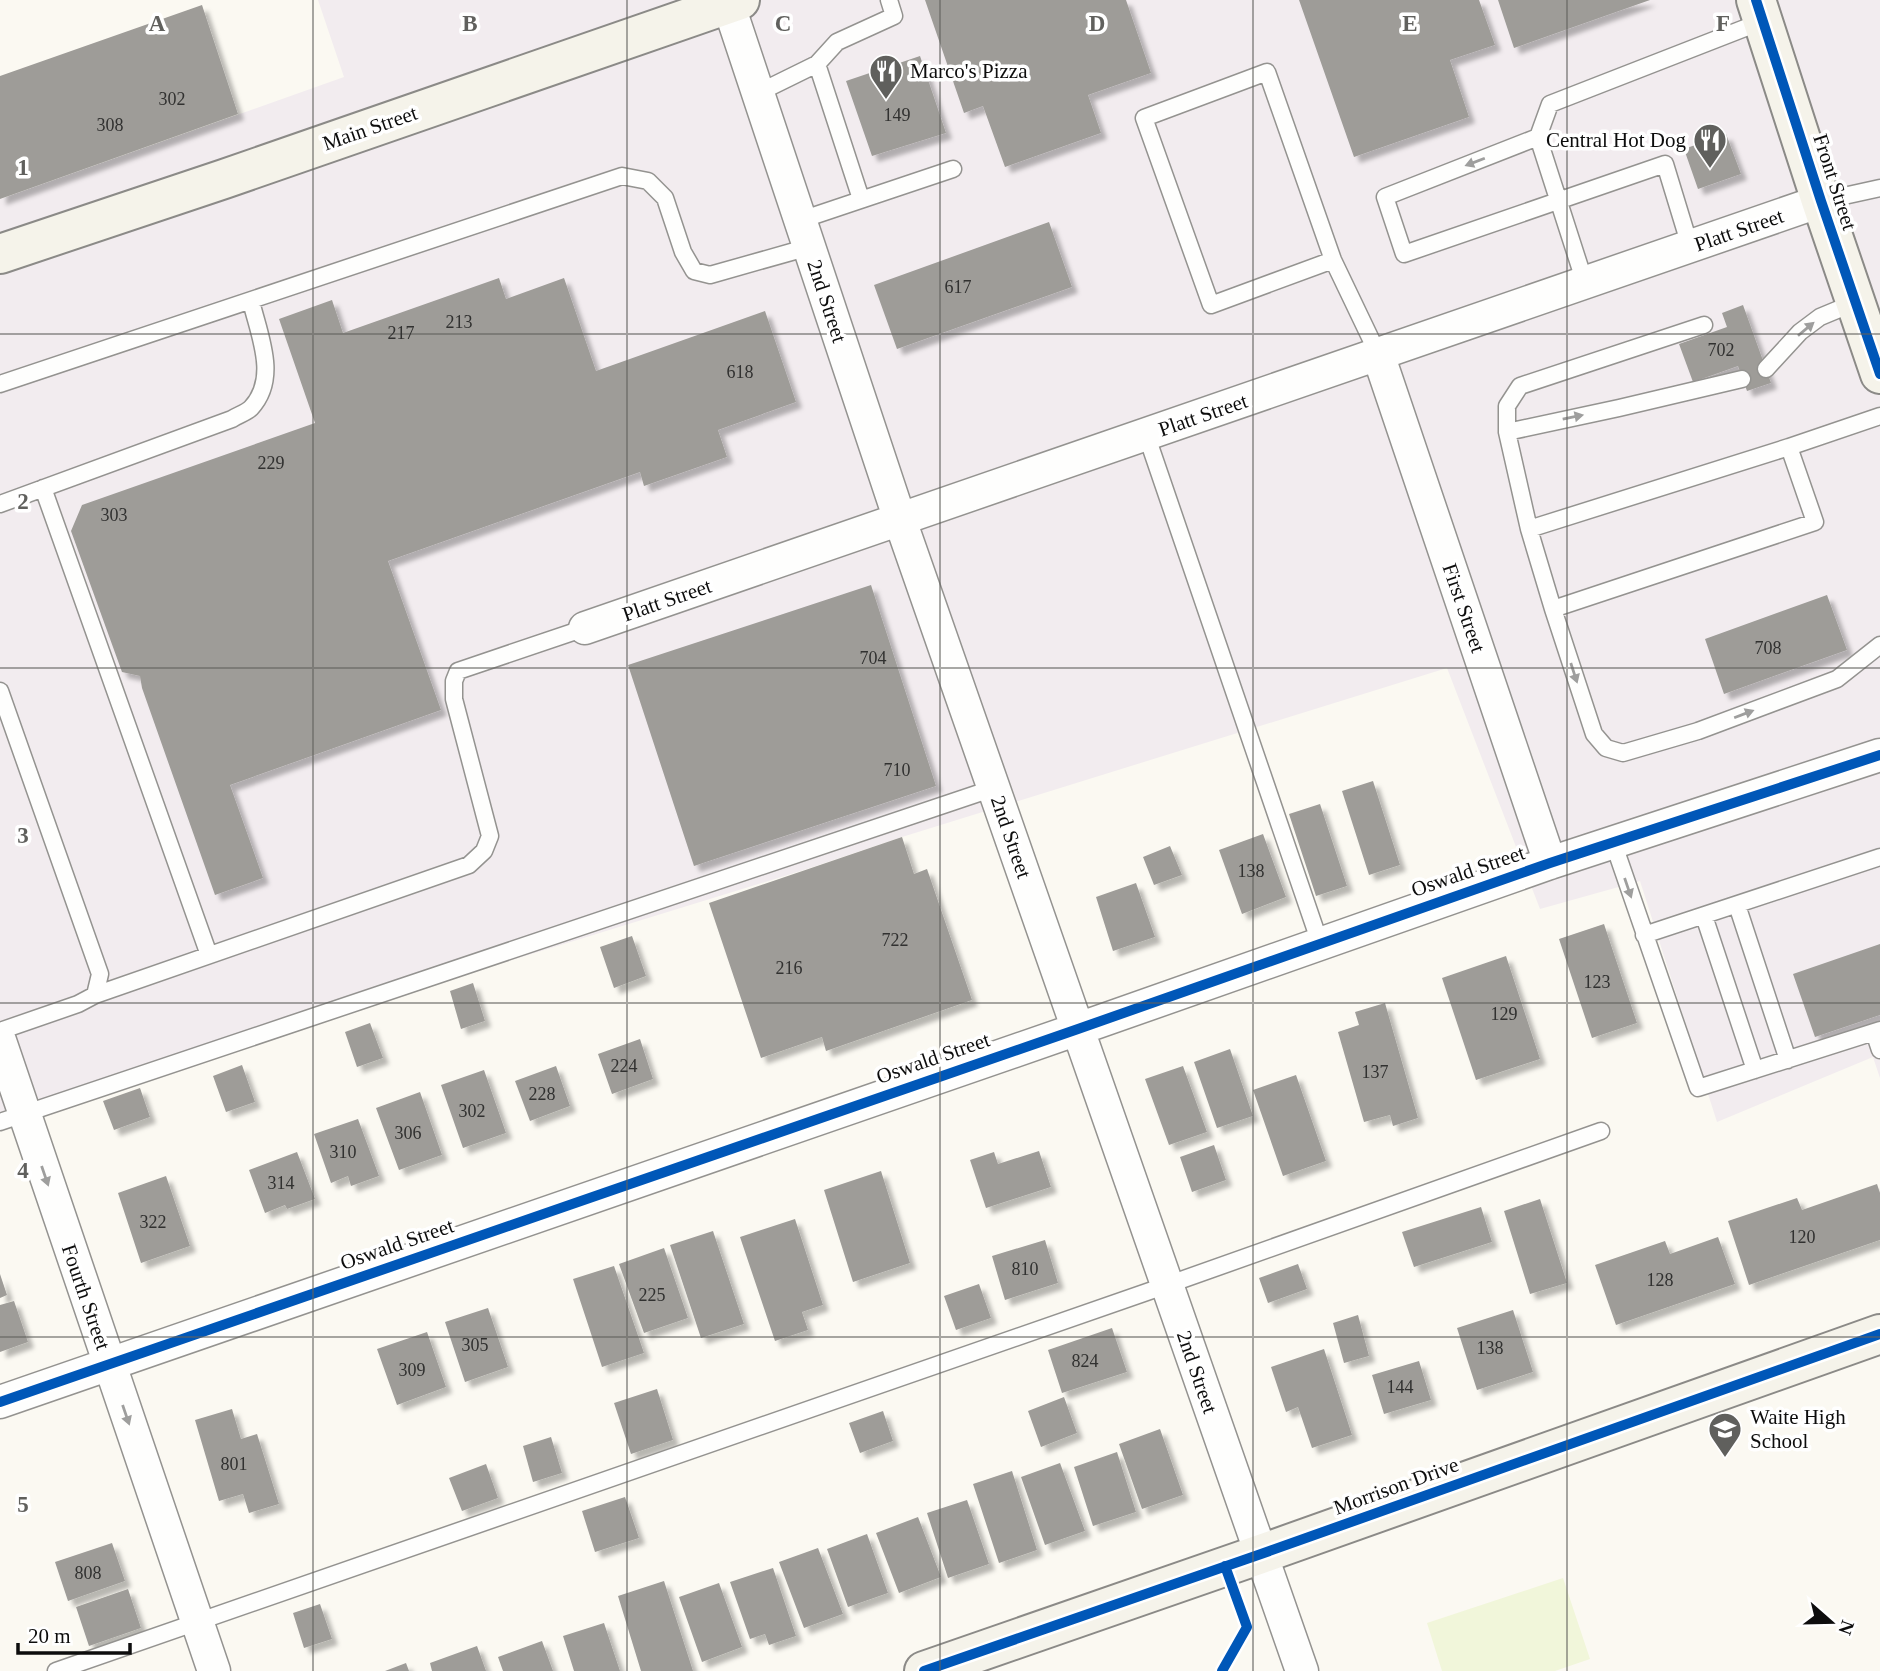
<svg xmlns="http://www.w3.org/2000/svg" width="1880" height="1671" font-family="'Times New Roman',serif">
<style>
.industrial{fill:#f2ecef}
.pitch{fill:#f1f6da}
.building{fill:#9e9c98;filter:url(#shadow)}
.lines{fill:none;stroke-linecap:round;stroke-linejoin:round}
.lane-casing{stroke:#949390;stroke-width:19}
.street-casing{stroke:#949390;stroke-width:35}
.secondary-casing{stroke:#8b8a87;stroke-width:42}
.lane{stroke:#fefefd;stroke-width:16}
.street{stroke:#fefefd;stroke-width:32}
.secondary{stroke:#f5f3ea;stroke-width:38}
.cycleway-casing{stroke:#fff;stroke-width:15}
.cycleway{stroke:#0057b8;stroke-width:10}
.oneway{fill:#9e9e9d}
.grid{fill:none;stroke:#60605d;stroke-width:2;stroke-opacity:0.55}
.labels{text-anchor:middle;dominant-baseline:central;stroke-width:7;stroke-linejoin:round;paint-order:stroke}
.number-label{font-size:18px;fill:#313130}
.poi-label{font-size:21px;fill:#0d0d0d;stroke:#fff;text-anchor:start}
.street-label{font-size:21px;fill:#0d0d0d;stroke:#fff}
.grid-label{font-size:23px;text-anchor:middle;font-weight:bold;fill:#60605d;stroke:#fff;stroke-width:7;stroke-linejoin:round;paint-order:stroke}
</style>
<defs>
<filter id="shadow"><feDropShadow dx="6" dy="6" stdDeviation="2" flood-color="#0004"/></filter>
</defs>
<rect width="100%" height="100%" fill="#fbf9f2"/>
<path class="industrial" d="M318 0H1880V1078L1873 1057 1717 1122 1640 881 1540 909 1447 668 902 837 807 869 0 1118V199L344 77Z"/>
<path class="pitch" d="M1563 1578 1590 1659 1555 1671H1442L1427 1623Z"/>
<path class="building" d="M925 0H1126L1151 73 1088 95 1101 133 1005 167 983 106 964 113Z
M1299 0H1479L1495 45 1450 60 1469 117 1354 157Z
M1498 0H1650L1514 48Z
M202 5 238 114 0 199V76Z
M920 56 946 133 872 156 846 81Z
M1726 134 1741 174 1698 189 1684 149Z
M1049 222 1072 287 897 349 874 285Z
M499 278 506 299 564 278 596 371 765 311 796 402 718 430 727 457 644 486 640 472 388 561 441 710 230 785 263 878 215 895 142 688 140 676 122 672 71 531 82 505 315 423 279 319 332 300 343 333Z
M1743 305 1771 383 1747 391 1738 366 1693 382 1679 344 1727 327 1722 313Z
M871 585 936 786 694 866 628 665Z
M1827 595 1847 650 1724 694 1705 639Z
M1373 781 1400 865 1369 875 1342 791Z
M1320 804 1347 886 1316 896 1289 814Z
M1263 834 1286 897 1242 914 1219 850Z
M902 837 914 874 927 869 972 1000 826 1051 822 1037 761 1058 709 903Z
M1170 846 1182 875 1154 885 1143 857Z
M1136 883 1155 937 1113 951 1096 897Z
M1604 924 1637 1023 1592 1038 1559 939Z
M632 936 646 976 614 988 600 947Z
M1880 944V1015L1815 1037 1793 974Z
M1506 956 1540 1059 1476 1080 1442 978Z
M473 983 485 1021 461 1029 450 991Z
M1385 1003 1418 1118 1393 1126 1390 1115 1364 1122 1338 1032 1359 1025 1355 1012Z
M370 1023 383 1058 357 1067 345 1032Z
M640 1039 653 1079 612 1094 598 1054Z
M1230 1049 1253 1116 1217 1128 1194 1062Z
M242 1065 255 1102 226 1112 213 1076Z
M556 1066 570 1106 530 1121 515 1081Z
M1183 1066 1207 1132 1169 1145 1145 1079Z
M484 1070 506 1133 463 1148 441 1085Z
M1296 1075 1326 1161 1283 1176 1253 1090Z
M140 1088 150 1117 114 1130 103 1101Z
M420 1092 442 1155 399 1170 376 1108Z
M358 1119 379 1176 351 1186 348 1176 331 1183 314 1134Z
M1214 1145 1226 1180 1192 1192 1180 1157Z
M1039 1151 1051 1187 986 1208 970 1160 994 1152 998 1164Z
M297 1152 315 1199 287 1209 285 1205 265 1213 249 1170Z
M881 1171 910 1263 853 1282 824 1190Z
M166 1176 190 1246 141 1263 118 1193Z
M1877 1184 1880 1193V1240L1749 1285 1728 1221 1797 1198 1802 1210Z
M1540 1199 1567 1283 1530 1294 1504 1211Z
M1481 1207 1492 1242 1414 1267 1402 1232Z
M795 1219 823 1305 802 1312 808 1330 775 1341 740 1237Z
M713 1231 744 1324 701 1338 670 1245Z
M1718 1237 1735 1284 1616 1325 1595 1265 1665 1241 1670 1254Z
M1045 1240 1058 1283 1005 1300 992 1256Z
M664 1248 688 1318 644 1333 619 1264Z
M1298 1264 1307 1289 1268 1303 1259 1278Z
M614 1266 644 1353 602 1367 573 1279Z
M0 1274 7 1295 0 1298Z
M979 1284 991 1318 956 1330 944 1296Z
M14 1301 28 1342 0 1352V1305Z
M488 1308 508 1367 465 1382 445 1322Z
M1513 1310 1533 1372 1477 1390 1457 1328Z
M1358 1315 1369 1356 1344 1363 1333 1323Z
M1112 1328 1127 1372 1062 1393 1048 1350Z
M427 1332 446 1387 397 1405 377 1349Z
M1324 1349 1352 1435 1312 1448 1298 1407 1286 1412 1271 1367Z
M1419 1361 1431 1400 1384 1414 1372 1375Z
M657 1389 673 1440 631 1454 614 1403Z
M1064 1397 1077 1433 1041 1447 1028 1411Z
M232 1409 241 1439 257 1434 279 1504 249 1513 243 1494 219 1501 195 1420Z
M883 1411 893 1441 860 1453 849 1423Z
M1160 1429 1183 1495 1142 1509 1119 1444Z
M551 1437 562 1473 533 1482 523 1446Z
M1117 1452 1136 1512 1093 1526 1074 1467Z
M1060 1463 1085 1531 1045 1545 1021 1477Z
M486 1464 498 1498 462 1511 449 1478Z
M1012 1471 1037 1550 999 1563 973 1484Z
M625 1497 639 1538 595 1552 582 1511Z
M967 1500 989 1564 948 1578 927 1513Z
M918 1517 941 1577 899 1593 876 1533Z
M867 1534 888 1593 848 1607 827 1549Z
M112 1543 125 1581 68 1601 55 1562Z
M818 1548 843 1614 804 1628 779 1562Z
M773 1568 796 1636 769 1645 765 1634 750 1639 730 1582Z
M664 1581 693 1671H641L618 1596Z
M719 1583 742 1647 702 1662 679 1597Z
M128 1589 141 1628 89 1646 76 1607Z
M320 1604 332 1639 304 1648 293 1613Z
M604 1623 620 1671H574L563 1636Z
M542 1641 553 1671H503L498 1657Z
M477 1646 486 1671H432L430 1663Z
M406 1663 409 1671H385Z"/>
<g class="lines">
<defs>
<path id="lane" d="M817 64 837 42 894 16 889 0
M758 93 817 64 861 199
M1538 137 1385 197 1404 254 1665 164 1690 246
M1821 201 1880 188
M801 220 953 169
M1333 260 1211 305 1144 118 1267 72 1333 260 1378 354
M1585 283 1538 137 1550 104 1763 21
M1704 325 1520 386 1507 406V432L1529 529 1553 609 1594 734 1606 748 1623 753 1698 731 1837 679 1880 645
M1766 369 1800 332 1820 317 1856 302
M0 384 622 176 648 181 665 198 683 252 694 271 710 275 809 247
M1507 432 1619 408 1742 379
M1146 434 1320 943
M43 488 209 955
M0 504 232 419C238 415 246 413 251 408 279 378 259 335 251 301
M1529 529 1789 447 1880 416
M1553 609 1815 522 1789 447
M0 691 100 974 95 995 78 1004 0 1031
M1613 842 1698 1088 1880 1030
M1737 905 1788 1060
M1704 916 1755 1070
M1644 935 1880 857
M95 995 469 865 484 851 490 836 454 699V681L458 671 585 628
M1874 1032 1880 1050
M0 1122 994 788
M56 1671 1167 1285 1601 1131"/>
<path id="street" d="M727 0 900 520 1302 1671
M1378 354 1550 863
M585 628 1821 201
M0 1041 214 1671
M0 1402 1078 1029 1550 863 1880 755"/>
<path id="secondary" d="M1756 0 1821 201 1880 374
M0 254 224 179 740 0
M924 1671 1261 1554 1880 1334"/>
</defs>
<use href="#lane" class="lane-casing"/>
<use href="#street" class="street-casing"/>
<use href="#secondary" class="secondary-casing"/>
<use href="#lane" class="lane"/>
<use href="#street" class="street"/>
<use href="#secondary" class="secondary"/>
<defs>
<path id="cycleway" d="M1756 0 1821 201 1880 374
M0 1402 1078 1029 1550 863 1880 755
M924 1671 1261 1554 1880 1334
M1222 1671 1247 1627 1225 1566"/>
</defs>
<use href="#cycleway" class="cycleway-casing"/>
<use href="#cycleway" class="cycleway"/>
</g>
<defs><path id="oneway-solid" d="M-6-.8H1V-3.2L6.5 0L1 3.2V.8H-6Z" transform="scale(1.75)"/></defs>
<g class="oneway">
<use href="#oneway-solid" transform="translate(1475 162) rotate(159)"/>
<use href="#oneway-solid" transform="translate(1806 329) rotate(-40)"/>
<use href="#oneway-solid" transform="translate(1573 417) rotate(-11)"/>
<use href="#oneway-solid" transform="translate(1574 673) rotate(72)"/>
<use href="#oneway-solid" transform="translate(1744 714) rotate(-21)"/>
<use href="#oneway-solid" transform="translate(1628 888) rotate(71)"/>
<use href="#oneway-solid" transform="translate(45 1176) rotate(71)"/>
<use href="#oneway-solid" transform="translate(126 1415) rotate(71)"/>
</g>
<path class="grid" d="M313 0V1671M627 0V1671M940 0V1671M1253 0V1671M1567 0V1671M0 334H1880M0 668H1880M0 1003H1880M0 1337H1880"/>
<defs>
<symbol id="restaurant-pin" viewBox="-11 -11 22 30"><path d="M0 17L-7.5 6A9.5 9.5 0 1 1 7.5 6Z" fill="#60605d" stroke="#fff"/><path d="M-5-6h1v4h1v-4h1v4h1v-4h1v5L-1.5 .5V6h-2V.5L-5-1ZM5-6V6H3V1.5H1.5Q1.5-4 5-6Z" fill="#fff"/></symbol>
<symbol id="school-pin" viewBox="-11 -11 22 30"><path d="M0 17L-7.5 6A9.5 9.5 0 1 1 7.5 6Z" fill="#60605d" stroke="#fff"/><path d="M0-5L7-2L0 1L-7-2ZM-4 1L0 2.5L4 1V4Q0 6-4 4Z" fill="#fff"/></symbol>
</defs>
<g fill-rule="evenodd">
<use href="#restaurant-pin" x="867" y="52" width="38" height="52"/>
<use href="#restaurant-pin" x="1691" y="121" width="38" height="52"/>
<use href="#school-pin" x="1706" y="1410" width="38" height="52"/>
</g>
<g class="labels">
<g class="number-label">
<text x="172" y="99">302</text>
<text x="897" y="115">149</text>
<text x="110" y="125">308</text>
<text x="958" y="287">617</text>
<text x="459" y="322">213</text>
<text x="401" y="333">217</text>
<text x="1721" y="350">702</text>
<text x="740" y="372">618</text>
<text x="271" y="463">229</text>
<text x="114" y="515">303</text>
<text x="1768" y="648">708</text>
<text x="873" y="658">704</text>
<text x="897" y="770">710</text>
<text x="1251" y="871">138</text>
<text x="895" y="940">722</text>
<text x="789" y="968">216</text>
<text x="1597" y="982">123</text>
<text x="1504" y="1014">129</text>
<text x="624" y="1066">224</text>
<text x="1375" y="1072">137</text>
<text x="542" y="1094">228</text>
<text x="472" y="1111">302</text>
<text x="408" y="1133">306</text>
<text x="343" y="1152">310</text>
<text x="281" y="1183">314</text>
<text x="153" y="1222">322</text>
<text x="1802" y="1237">120</text>
<text x="1025" y="1269">810</text>
<text x="1660" y="1280">128</text>
<text x="652" y="1295">225</text>
<text x="475" y="1345">305</text>
<text x="1490" y="1348">138</text>
<text x="1085" y="1361">824</text>
<text x="412" y="1370">309</text>
<text x="1400" y="1387">144</text>
<text x="234" y="1464">801</text>
<text x="88" y="1573">808</text>
</g>
<g class="poi-label">
<text x="910" y="71">Marco's Pizza</text>
<text x="1686" y="140" text-anchor="end">Central Hot Dog</text>
<text x="1750" y="1417">Waite High<tspan x="1750" dy="24">School</tspan></text>
</g>
<g class="street-label">
<text transform="translate(370 128) rotate(-19)">Main Street</text>
<text transform="translate(1835 182) rotate(72)">Front Street</text>
<text transform="translate(1739 230) rotate(-19)">Platt Street</text>
<text transform="translate(827 301) rotate(72)">2nd Street</text>
<text transform="translate(1203 415) rotate(-19)">Platt Street</text>
<text transform="translate(667 600) rotate(-19)">Platt Street</text>
<text transform="translate(1464 608) rotate(71)">First Street</text>
<text transform="translate(1011 837) rotate(71)">2nd Street</text>
<text transform="translate(1468 871) rotate(-19)">Oswald Street</text>
<text transform="translate(933 1058) rotate(-19)">Oswald Street</text>
<text transform="translate(397 1244) rotate(-19)">Oswald Street</text>
<text transform="translate(86 1297) rotate(71)">Fourth Street</text>
<text transform="translate(1197 1372) rotate(71)">2nd Street</text>
<text transform="translate(1396 1486) rotate(-20)">Morrison Drive</text>
</g>
</g>
<g class="grid-label">
<text x="157" y="31">A</text>
<text x="470" y="31">B</text>
<text x="783" y="31">C</text>
<text x="1097" y="31">D</text>
<text x="1410" y="31">E</text>
<text x="1723" y="31">F</text>
<text x="23" y="175">1</text>
<text x="23" y="509">2</text>
<text x="23" y="843">3</text>
<text x="23" y="1178">4</text>
<text x="23" y="1512">5</text>
</g>
<g transform="translate(1831 1622) rotate(110)" stroke="#ffffff" stroke-width="5" paint-order="stroke">
<path d="M0-5L12 26L0 18L-12 26Z" fill="#0d0d0d"/>
<text y="-10" font-size="19" font-weight="bold" text-anchor="middle" fill="#0d0d0d">N</text>
</g>
<path d="M18 1643v10h112v-10" fill="none" stroke="#0d0d0d" stroke-width="3.5"/>
<text x="28" y="1643" font-size="21" fill="#0d0d0d" stroke="#ffffff" stroke-width="5" paint-order="stroke">20 m</text>
</svg>
